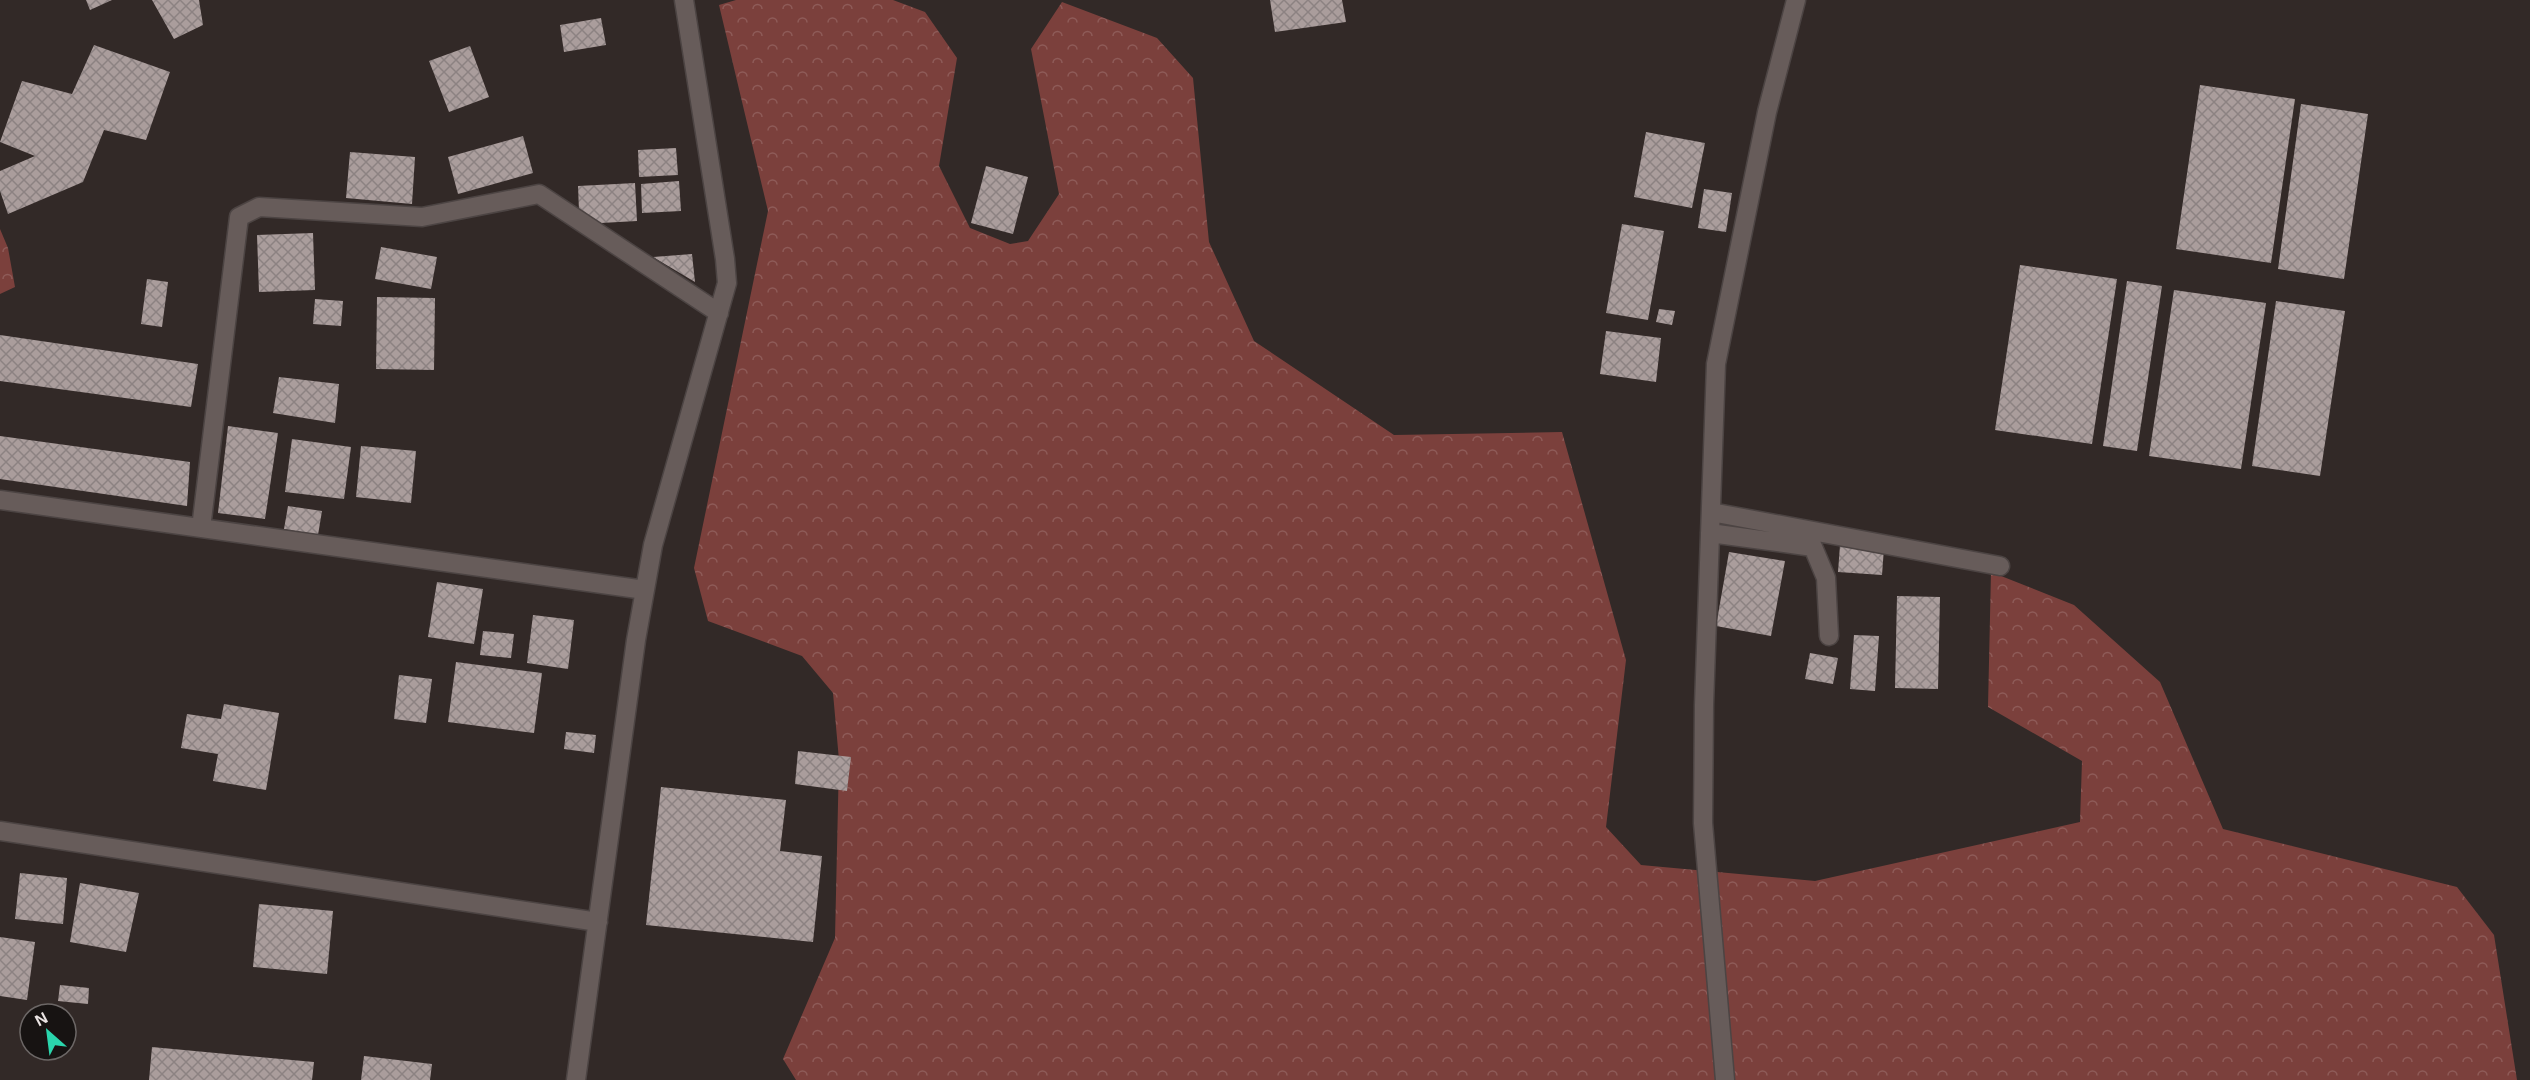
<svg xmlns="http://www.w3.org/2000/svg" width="2530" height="1080" font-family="Arial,sans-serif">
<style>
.forest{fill:url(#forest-crowns)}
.building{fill:url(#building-cross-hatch)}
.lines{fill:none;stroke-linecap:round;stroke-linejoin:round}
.minor-casing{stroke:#4c4443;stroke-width:21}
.minor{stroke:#675c5a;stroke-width:18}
</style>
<defs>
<pattern id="forest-crowns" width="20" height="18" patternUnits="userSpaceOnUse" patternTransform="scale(1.5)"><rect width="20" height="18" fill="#7b403c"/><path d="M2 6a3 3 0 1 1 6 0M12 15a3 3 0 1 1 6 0" fill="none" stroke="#8e5b58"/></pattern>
<pattern id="building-cross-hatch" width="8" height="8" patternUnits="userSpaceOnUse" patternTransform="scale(1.5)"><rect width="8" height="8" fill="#aa9d9c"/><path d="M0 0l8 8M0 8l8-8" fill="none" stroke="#8c8282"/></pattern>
</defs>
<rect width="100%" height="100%" fill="#322927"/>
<path class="forest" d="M736 0H893L925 12 957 58 939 166 970 228 1010 244 1028 241 1059 194 1031 49 1062 2 1157 38 1193 78 1209 242 1254 341 1394 435 1562 432 1626 660 1606 827 1641 865 1815 881 2080 822 2082 761 1988 707 1991 572 2074 605 2160 682 2223 829 2457 887 2494 935 2517 1080H796L783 1059 835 938 839 760 833 693 802 656 708 621 694 568 768 211 719 5Z
M0 229 8 248 15 287 0 294Z"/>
<path class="building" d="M86 0H112L90 10Z
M152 0H199L203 25 174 39Z
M1270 0H1342L1346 22 1275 32Z
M601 18 606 45 564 52 560 25Z
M94 45 170 72 146 140 104 130 83 182 8 214 0 191V171L35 156 0 142 22 81 72 94Z
M470 46 489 97 449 112 429 61Z
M2200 85 2295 99 2271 263 2176 249Z
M2301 104 2368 114 2344 279 2278 269Z
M1646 132 1705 143 1692 208 1634 197Z
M523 136 533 173 458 194 448 157Z
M676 148 678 175 639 177 638 150Z
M350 152 415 157 412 204 346 198Z
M986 166 1028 177 1013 234 971 223Z
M679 181 681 211 642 213 641 184Z
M635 183 637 221 601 223 579 211 578 186Z
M1704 189 1732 193 1726 232 1698 228Z
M1622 224 1664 231 1648 320 1606 313Z
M313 233 315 290 259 292 257 235Z
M381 247 437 257 431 289 375 279Z
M692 254 695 282 653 257Z
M2020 265 2117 279 2092 444 1995 430Z
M147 279 168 282 162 327 141 324Z
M2127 281 2162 286 2137 451 2103 446Z
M2174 290 2266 303 2241 469 2149 456Z
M377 297 435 298 434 370 376 369Z
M315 299 343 301 341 326 313 324Z
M2276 301 2345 311 2320 476 2252 466Z
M1659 309 1675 311 1672 325 1656 322Z
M1606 331 1661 338 1656 382 1600 374Z
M0 335 198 364 191 407 0 381Z
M279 377 339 384 335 423 273 413Z
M228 426 278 433 265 519 218 513Z
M0 436 190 462 187 506 0 479Z
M292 439 351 447 344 499 285 492Z
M361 446 416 451 411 503 356 497Z
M288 506 322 511 318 535 284 529Z
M1840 545 1884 548 1882 575 1838 572Z
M1729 552 1785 561 1771 636 1716 626Z
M437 582 483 589 474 644 428 637Z
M1897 596 1940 597 1938 689 1895 688Z
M533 615 574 620 568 669 527 663Z
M483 631 514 634 511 658 480 655Z
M1854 635 1879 636 1875 691 1850 689Z
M1810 653 1838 658 1833 684 1805 679Z
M456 662 542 673 534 733 448 722Z
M399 675 432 679 426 723 394 719Z
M224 704 279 713 266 790 213 781 218 754 181 748 187 714 221 719Z
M566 732 596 735 594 753 564 749Z
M798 751 851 757 847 791 795 784Z
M661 787 786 800 780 851 822 856 813 942 646 925Z
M20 873 67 878 63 924 15 919Z
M80 883 139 893 126 952 70 942Z
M259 904 333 911 327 974 253 967Z
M0 937 35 942 27 1000 0 996Z
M60 985 89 988 88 1004 58 1001Z
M152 1047 314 1062 312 1080H149Z
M364 1056 432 1064 430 1080H361Z"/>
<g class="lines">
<defs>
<path id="minor" d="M0 500 645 590
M1711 512 2000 566
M201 528 239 217 259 207 422 217 539 194 719 313
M1710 533 1813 547 1826 578 1829 636
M0 831 598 922
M576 1080 636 640 653 545 727 283 725 259 684 0
M1725 1080 1703 823 1704 705 1716 364 1767 112 1796 0"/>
</defs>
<use href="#minor" class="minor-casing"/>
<use href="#minor" class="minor"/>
</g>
<g transform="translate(48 1032) rotate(332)"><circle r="28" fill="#171312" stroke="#6c6766" stroke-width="1.5"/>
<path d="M0-4.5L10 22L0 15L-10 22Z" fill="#2ad5ac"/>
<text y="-9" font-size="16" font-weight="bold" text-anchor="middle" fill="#ebe4e4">N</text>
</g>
</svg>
